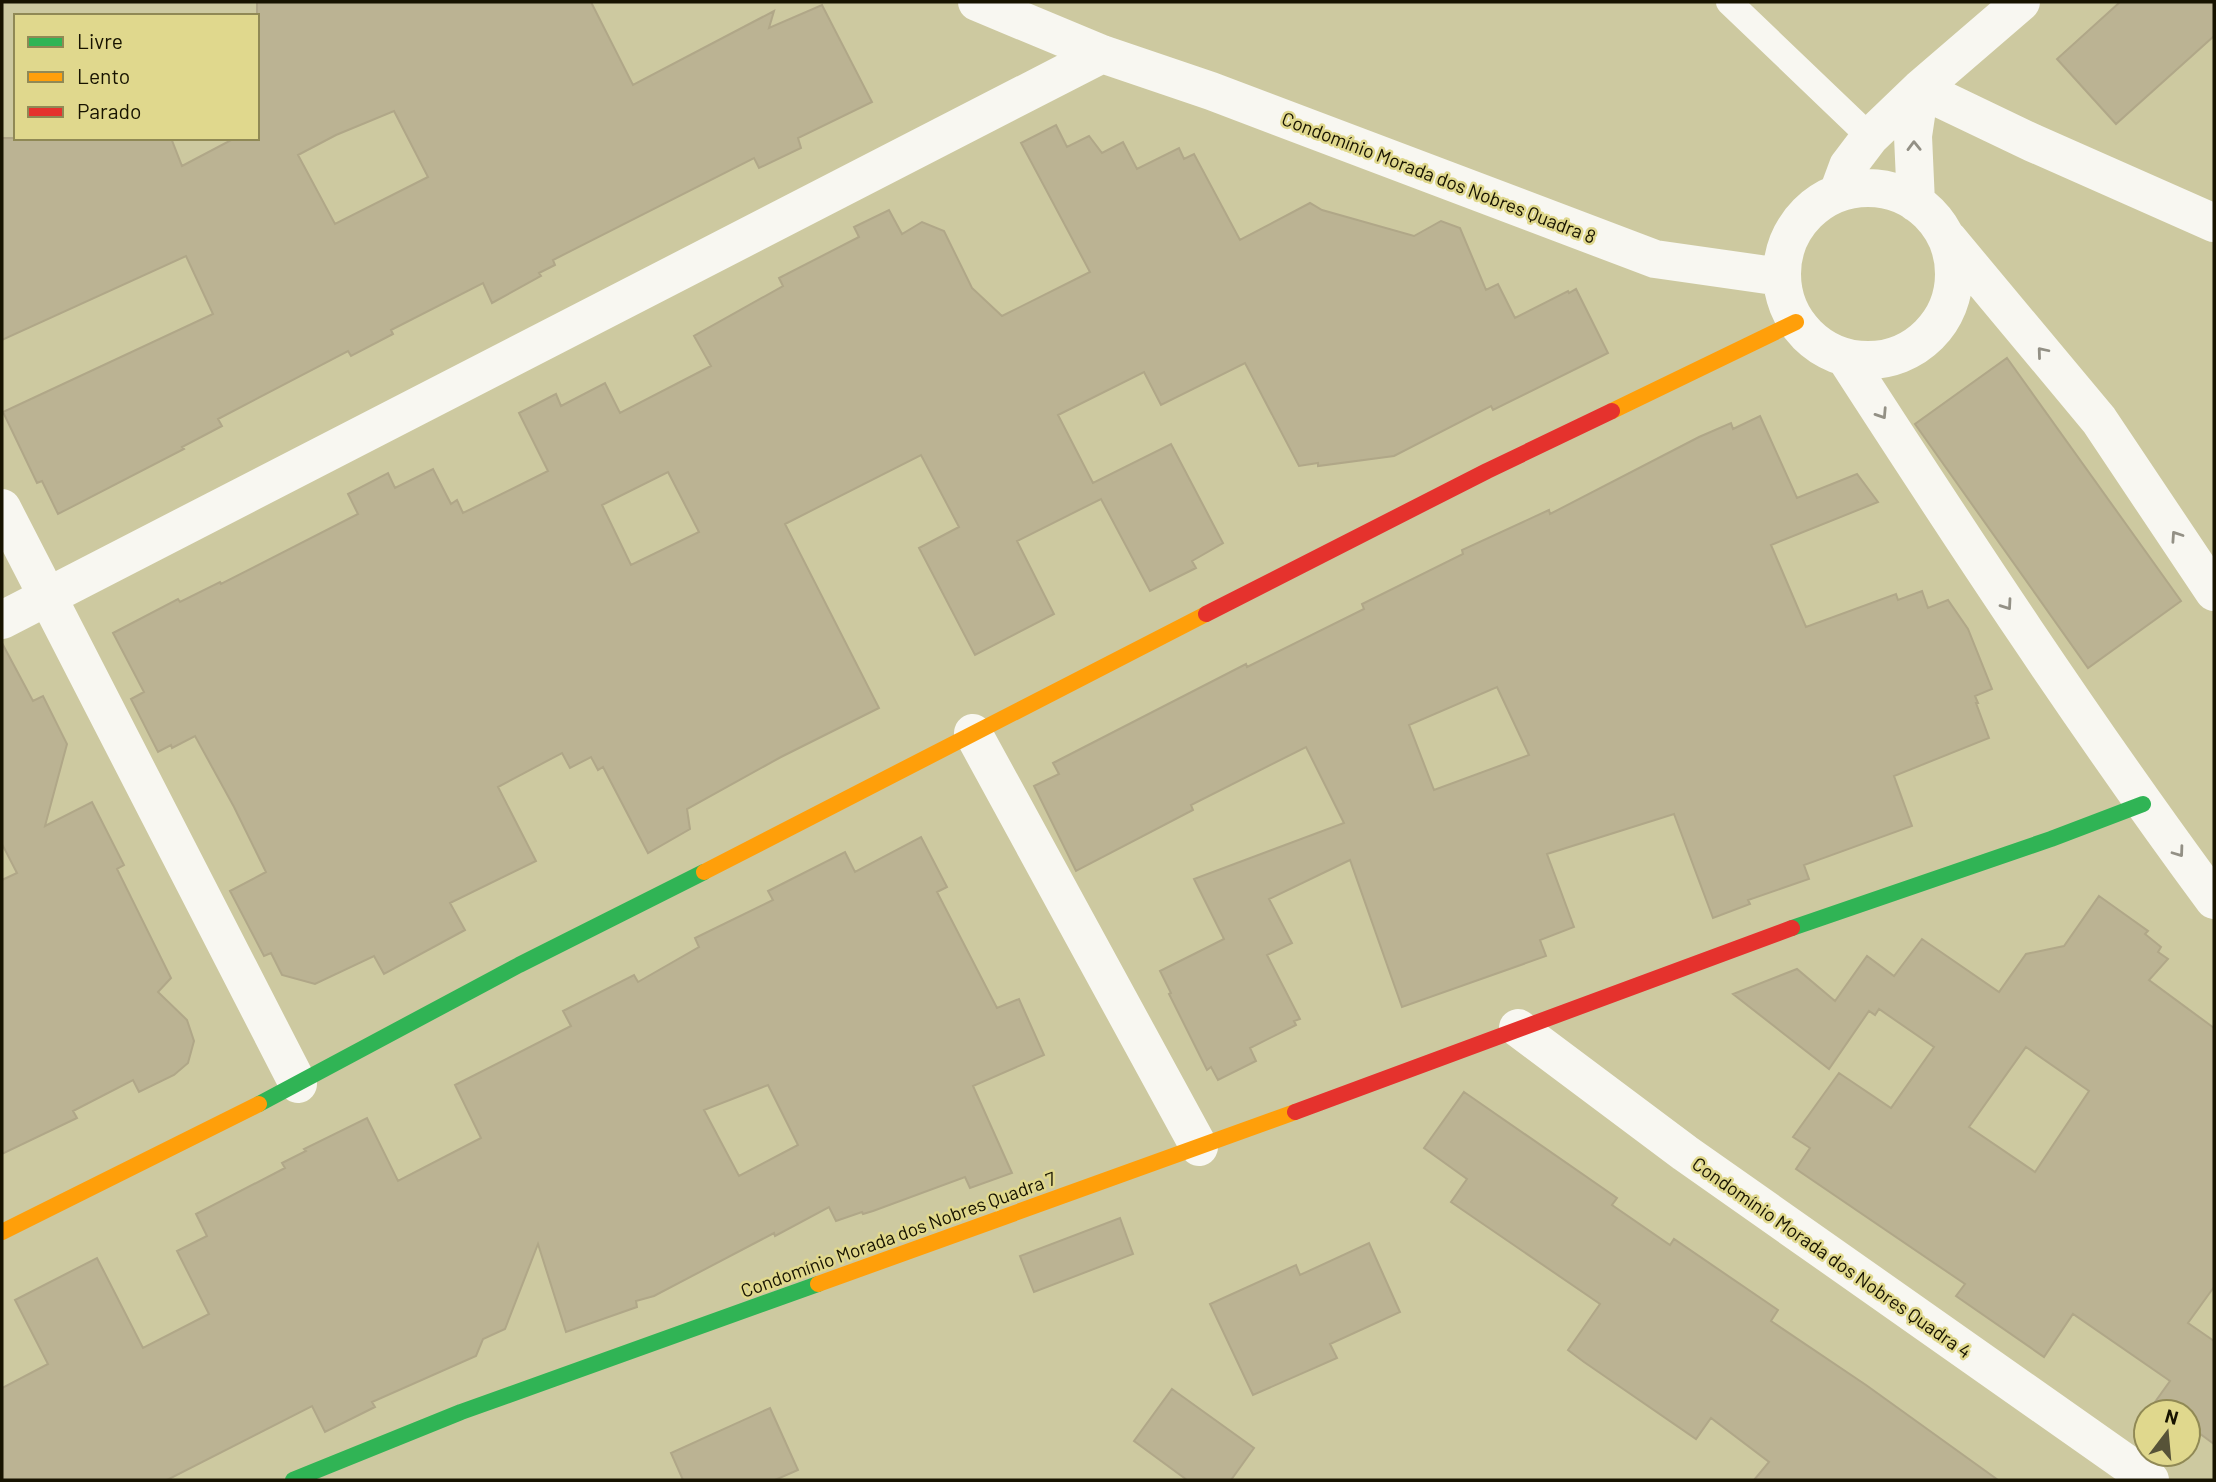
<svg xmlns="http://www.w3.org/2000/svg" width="2216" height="1482" font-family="Barlow,sans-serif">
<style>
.building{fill:#bbb393;stroke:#b0a788;stroke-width:2;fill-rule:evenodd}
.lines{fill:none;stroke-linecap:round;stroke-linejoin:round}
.lane{stroke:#f8f7f1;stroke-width:26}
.street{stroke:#f8f7f1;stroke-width:38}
.fast{stroke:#30b455;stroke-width:16}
.slow{stroke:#ff9f0a;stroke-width:16}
.jam{stroke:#e5322d;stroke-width:16}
.oneway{stroke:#939085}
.labels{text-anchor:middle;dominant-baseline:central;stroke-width:5;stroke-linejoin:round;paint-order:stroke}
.street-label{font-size:19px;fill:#171300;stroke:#e0d88d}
</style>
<rect width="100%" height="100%" fill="#cdc9a0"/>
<path class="building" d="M257 2H591L633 85 774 11 769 28 822 5 872 102 798 138 801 148 759 168 754 158 553 260 555 265 539 273 541 276 492 303 483 283 391 330 393 334 351 356 348 351 218 419 222 426 182 447 184 449 58 514 42 481 37 483 3 412 213 314 186 256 2 340V138H171L182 166 235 138H257ZM394 111 428 177 335 224 298 155 336 135Z
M2120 2H2214V36L2116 124 2057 59Z
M1056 125 1067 147 1089 136 1102 153 1123 142 1137 169 1179 148 1184 159 1194 154 1240 240 1310 203 1322 210 1414 236 1441 221 1460 228 1486 290 1498 284 1515 318 1568 291 1569 293 1576 289 1608 353 1493 410 1491 406 1394 456 1318 466V463L1299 466 1245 363 1161 405 1144 372 1058 415 1093 483 1171 444 1223 543 1192 561 1196 568 1150 591 1101 499 1017 541 1054 614 975 655 919 548 959 527 921 455 785 524 879 708 781 757 687 809 690 829 648 853 603 767 598 770 591 757 570 768 562 753 498 787 536 861 450 903 465 930 384 974 374 956 315 984 282 975 271 953 264 956 230 891 266 872 234 807 195 736 172 748 171 745 158 752 131 699 144 692 113 633 178 599 180 602 220 582 221 584 358 514 348 494 388 473 395 488 433 469 451 504 457 500 463 513 548 471 519 413 556 394 561 406 605 383 620 413 711 366 694 336 783 286 779 278 859 237 854 227 889 210 902 234 922 222 944 231 972 288 1002 316 1090 272 1021 143ZM668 472 699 532 631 565 602 505Z
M2007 358 2181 601 2088 668 1915 424Z
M1760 416 1797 498 1857 474 1878 502 1771 545 1806 627 1896 594 1898 600 1922 591 1928 608 1948 600 1968 629 1992 689 1975 696 1978 703H1976L1989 738 1894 776 1912 826 1804 865 1809 879 1748 900 1750 904 1713 918 1674 814 1547 854 1574 927 1540 940 1546 956 1402 1007 1350 860 1269 899 1292 943 1267 955 1300 1019 1294 1021 1296 1025 1250 1048 1256 1061 1218 1080 1211 1067 1207 1070 1169 994 1171 993 1160 971 1224 939 1194 879 1344 823 1306 747 1191 805 1193 810 1076 871 1034 786 1059 774 1053 763 1246 664 1247 667 1364 609 1362 604 1463 554 1462 550 1549 510 1550 514 1699 437 1731 423 1733 429ZM1497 687 1529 755 1434 790 1409 725Z
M2 643 33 701 43 696 67 744 45 826 92 802 124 865 117 869 171 978 158 992 187 1020 194 1041 188 1063 174 1075 139 1092 133 1080 73 1111 77 1118 2 1154V880L17 873 2 844Z
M921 837 947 887 937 892 997 1008 1019 999 1044 1055 973 1086 1012 1173 970 1188 965 1177 873 1211 863 1214 862 1212 836 1221 829 1207 775 1236 774 1233 654 1296 636 1301 637 1307 566 1332 538 1244 505 1329 483 1339 476 1356 372 1402 375 1407 325 1432 312 1406 167 1480H2V1388L48 1364 15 1300 97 1258 143 1348 209 1314 177 1251 207 1236 196 1214 285 1168 282 1163 306 1151 304 1149 367 1118 398 1181 481 1138 455 1085 571 1026 563 1011 634 975 638 982 699 947 695 938 773 900 768 891 845 852 855 872ZM768 1085 798 1145 739 1176 704 1110Z
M2099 896 2148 931 2145 934 2161 947 2158 952 2168 959 2149 980 2214 1028V1287L2188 1323 2214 1341V1444L2188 1425V1412H2169L2155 1402 2170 1381 2073 1314 2044 1357 1956 1296 1965 1284 1796 1169 1810 1148 1793 1137 1839 1073 1891 1108 1934 1047 1879 1009 1875 1015 1869 1011 1829 1069 1733 994 1797 969 1835 1001 1867 956 1894 976 1922 939 1999 992 2026 954 2064 946ZM2026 1047 2089 1091 2035 1172 1969 1127Z
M1464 1092 1617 1198 1612 1205 1670 1245 1674 1239 1778 1310 1771 1321 1866 1385 1998 1480H1754L1769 1462 1711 1418 1696 1439 1584 1362 1568 1350 1600 1304 1451 1202 1467 1179 1424 1148Z
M1120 1218 1133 1254 1034 1292 1020 1256Z
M1369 1243 1400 1312 1330 1344 1337 1358 1253 1395 1210 1304 1296 1265 1300 1275Z
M1172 1389 1254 1448 1231 1480H1187L1134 1441Z
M770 1408 798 1470 775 1480H683L671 1453Z"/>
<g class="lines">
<path class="lane" d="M1729 2 1870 137"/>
<path class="street" d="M977 2 1102 54 1211 91 1655 259 1781 277
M1920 89 2033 143 2214 223
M1782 274a86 86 0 1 1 172 0a86 86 0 1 1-172 0Z
M1838 193 1848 166 1870 137 1920 89 2021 2
M1916 203 1913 136 1920 89
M1948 239 2099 420 2214 592
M1845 357C1964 541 2084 724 2214 900
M2 508 298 1084
M2 620 1102 54
M973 733 1199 1147
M1518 1028 1685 1153 2150 1480"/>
<path class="fast" d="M1792 928 2051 839 2143 804
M259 1104 519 965 704 872
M293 1480 461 1412 818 1284"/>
<path class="slow" d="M1612 411 1796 322
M704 872 1206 614
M2 1232 259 1104
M818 1284 1295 1112"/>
<path class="jam" d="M1206 614 1487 471 1612 411
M1295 1112 1792 928"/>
</g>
<defs><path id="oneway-chevron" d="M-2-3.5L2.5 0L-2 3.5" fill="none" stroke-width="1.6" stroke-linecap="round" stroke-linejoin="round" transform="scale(1.75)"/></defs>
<g class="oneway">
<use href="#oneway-chevron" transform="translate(1914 146) rotate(-91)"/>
<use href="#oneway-chevron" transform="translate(2042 352) rotate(-130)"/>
<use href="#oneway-chevron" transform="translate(1882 414) rotate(57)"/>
<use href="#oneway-chevron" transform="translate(2176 536) rotate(-124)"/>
<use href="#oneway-chevron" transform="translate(2007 605) rotate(55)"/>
<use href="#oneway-chevron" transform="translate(2179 852) rotate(54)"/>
</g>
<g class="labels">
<g class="street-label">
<text transform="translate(1439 177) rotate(21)">Condomínio Morada dos Nobres Quadra 8</text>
<text transform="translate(898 1234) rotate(-20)">Condomínio Morada dos Nobres Quadra 7</text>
<text transform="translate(1832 1257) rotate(35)">Condomínio Morada dos Nobres Quadra 4</text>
</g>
</g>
<rect width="2216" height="1482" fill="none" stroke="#171300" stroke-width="7"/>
<rect x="14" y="14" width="245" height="126" fill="#e0d88d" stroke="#908955" stroke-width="2"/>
<rect x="28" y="37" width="35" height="10" fill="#30b455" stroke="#908955" stroke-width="2"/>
<text x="77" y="49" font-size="21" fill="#171300">Livre</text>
<rect x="28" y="72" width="35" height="10" fill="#ff9f0a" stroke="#908955" stroke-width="2"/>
<text x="77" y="84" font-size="21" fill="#171300">Lento</text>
<rect x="28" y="107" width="35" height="10" fill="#e5322d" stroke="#908955" stroke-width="2"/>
<text x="77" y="119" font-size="21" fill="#171300">Parado</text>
<g transform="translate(2167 1433) rotate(16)"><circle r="33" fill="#e0d88d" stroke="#908955" stroke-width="2"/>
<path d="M0-5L12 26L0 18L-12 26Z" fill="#575338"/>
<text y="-10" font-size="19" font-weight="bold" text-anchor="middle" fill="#171300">N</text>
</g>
</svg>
